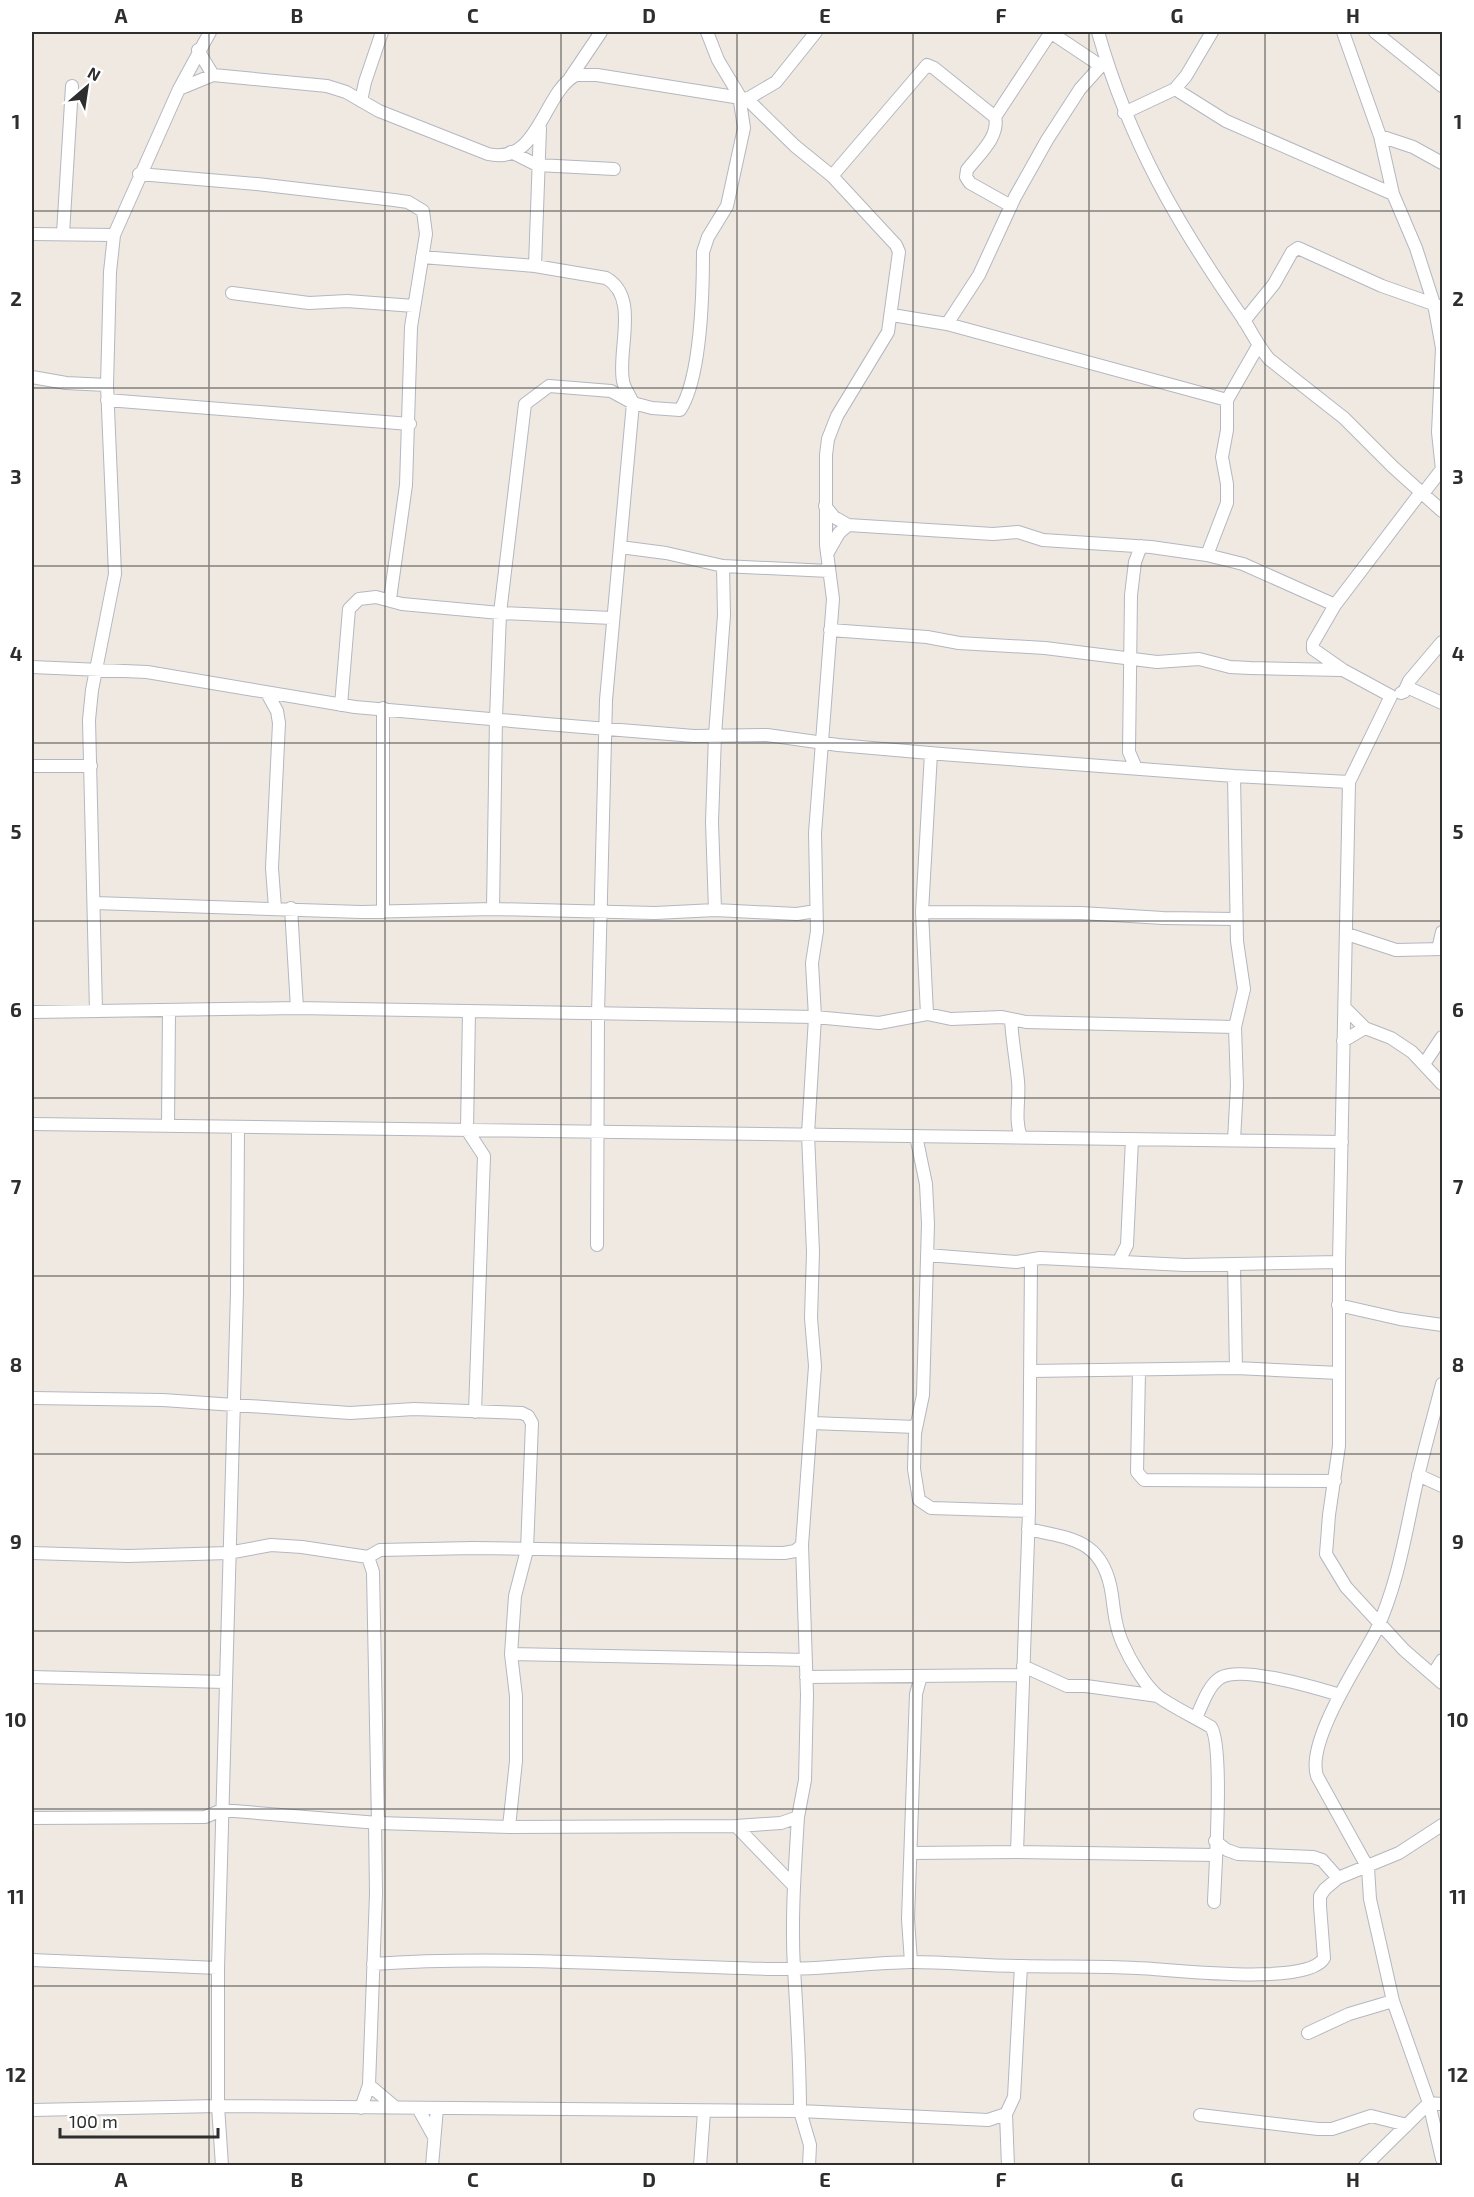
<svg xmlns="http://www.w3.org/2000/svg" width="1474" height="2197" font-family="'Exo 2',sans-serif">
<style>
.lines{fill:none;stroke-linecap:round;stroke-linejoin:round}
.minor-casing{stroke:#b4b7c1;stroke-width:14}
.minor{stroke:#fff;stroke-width:12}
.grid{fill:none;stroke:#2e2e2e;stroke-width:1.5;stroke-opacity:0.55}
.neatline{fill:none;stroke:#2e2e2e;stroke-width:2}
.grid-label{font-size:20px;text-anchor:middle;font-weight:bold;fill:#2e2e2e}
</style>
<rect width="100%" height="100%" fill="#efe9e1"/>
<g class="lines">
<defs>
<path id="minor" d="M1050 32 1101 66
M1098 32C1130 144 1178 225 1244 320 1252 333 1259 347 1269 359L1344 418 1393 467 1442 511
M1343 32 1380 136 1393 194 1416 248 1434 304 1442 348 1438 432 1442 470
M1375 32 1442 86
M198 50 213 75
M570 78 601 32
M179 89 213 75 327 86 346 92 379 111 488 154C539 166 543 92 576 75H597L747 99 795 146 832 176 896 245 899 252 888 332 837 416 828 439 826 455V545L833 599 815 833 817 931 812 963 815 1017 808 1134 813 1252 811 1318 815 1366 802 1545 807 1695 805 1780 798 1817 781 1823 736 1826
M1175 89 1226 121 1393 194
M747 99 776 82 816 32
M361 101 365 82 382 32
M1124 113 1175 89 1186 76 1212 32
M995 117 1051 32
M1380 136 1413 147 1442 163
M511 152 537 165 614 169
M139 174 257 184 394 200 408 202 423 211 426 234 411 327 406 485 390 599
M832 176 927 65 934 68 995 117C1000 137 978 155 967 170L966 177 970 183 1011 206
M32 234 114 235
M63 234 72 86
M422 257 535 266 606 278C640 297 617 350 623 381 624 388 630 396 633 403
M535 266 540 128
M232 293 309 303 347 301 414 306
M892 315 947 324 1227 400
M1244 321 1274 284 1292 252 1298 248 1382 286 1439 306
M947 324 979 275 1015 197 1047 140 1080 89 1106 60
M32 377 66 383 107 385
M107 400 410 424
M1442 469 1425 491 1421 492 1335 605 1313 643V649L1343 670 1391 696 1349 782 1339 1262V1446L1329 1515 1326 1554 1346 1587 1404 1650 1442 1683
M825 506 834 517 848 525
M620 547 666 553 723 566 724 615 715 735 712 822 715 910
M827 554 839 533 848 525 993 534 1018 532 1043 540 1151 547 1207 555 1243 564 1335 605
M1207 555 1227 503V484L1222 457 1227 430V400L1258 346
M723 566 829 571
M830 630 927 637 959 643 1045 648 1157 662 1199 659 1230 667 1250 668 1341 670
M32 667 147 672 355 707 546 724 694 736 767 735 838 745 941 754 1234 776 1349 782
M1404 692 1409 681 1442 642
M267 693 277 711 279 723 272 868 275 908
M1401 693 1409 688 1442 703
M341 705 349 609 359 599 376 597 402 604 500 613 612 618
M383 708V912
M32 766H91
M1136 768 1129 752 1131 595 1135 562 1141 546
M1234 776 1237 941 1244 989 1235 1027 1237 1086 1234 1140
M95 903 361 912 493 909 655 913 715 910 797 914 816 911
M291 908 297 1008
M493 909 496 718 500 613 525 404 549 386 611 391 633 403
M922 912 1081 913 1163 918 1236 919
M1347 934 1396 950 1442 949
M1438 949 1442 932
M1345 1008 1365 1028 1391 1038 1412 1052 1442 1084
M96 1011 89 720 92 690 115 574 107 385 110 272 114 235 179 89 210 32
M469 1011 467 1130 484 1156 475 1412
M32 1012 297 1008 815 1017 879 1023 927 1014 951 1019 1002 1017 1026 1022 1235 1027
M927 1014 922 912 931 753
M1011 1019C1012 1040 1016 1060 1018 1081 1020 1100 1014 1119 1021 1137
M1343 1041 1365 1028
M1424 1064 1442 1037
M32 1124 1342 1142
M168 1126 169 1010
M916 1136 926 1184 928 1224 923 1395 915 1433 914 1469 919 1500 931 1508 1029 1511
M597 1245 598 1014 606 700 633 403 652 408 680 410C701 378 703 292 703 252L708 237 727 206 744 128 739 95 718 60 707 32
M927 1255 1016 1262 1040 1258 1185 1265 1339 1262
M1119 1261 1127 1245 1132 1139
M1234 1264 1236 1368
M1338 1305 1400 1319 1442 1325
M1030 1371 1236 1368 1339 1373
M1139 1371 1137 1472 1144 1480 1335 1481
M1442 1384C1434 1415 1425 1446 1418 1477 1406 1529 1399 1582 1376 1631 1359 1664 1306 1741 1317 1776L1368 1868 1370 1899 1393 2001 1429 2103 1442 2159
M32 1398 163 1400 350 1413 414 1409 522 1413 528 1416 532 1423 527 1550 515 1596 511 1654 516 1696V1761L509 1827
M812 1423 916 1427
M1418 1475 1442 1486
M1028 1529C1075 1539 1104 1541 1112 1595 1114 1612 1116 1629 1123 1644 1130 1660 1145 1686 1159 1697 1175 1708 1194 1717 1211 1727 1224 1745 1215 1872 1214 1902
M32 1553 128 1556 228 1553 271 1545 302 1547 368 1557 373 1572 378 1823
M368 1557 380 1550 473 1548 784 1553 795 1551 802 1545
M511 1654 806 1660
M1023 1666 1067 1686H1086L1158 1696
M1433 1674 1442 1660
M32 1677 225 1682
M806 1677 1023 1675
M1196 1718C1202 1705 1208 1686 1220 1678 1241 1665 1317 1688 1340 1695
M798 1817C795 1867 791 1918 794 1969 797 2017 800 2063 800 2111L988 2120 1006 2114 1014 2097 1021 1966
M32 1818 205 1817 222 1810 378 1823 509 1827 736 1826 794 1886
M1215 1841 1227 1850 1238 1854 1313 1857 1322 1860 1338 1878
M1017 1852 1029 1511 1031 1260
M911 1853 1017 1852 1215 1855
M32 1960 218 1968
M911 1962 908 1919 916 1694 921 1676
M373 1964C505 1955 639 1966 772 1969 818 1970 865 1963 911 1962 948 1962 985 1966 1022 1966 1060 1967 1099 1966 1137 1968 1170 1969 1308 1987 1324 1958L1320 1906V1896L1325 1889 1338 1878 1399 1853 1442 1825
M1308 2033 1349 2014 1393 2001
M369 2085 395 2107
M361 2108 369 2085 376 1894 375 1823
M418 2108 433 2135
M32 2110 218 2106 800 2111 810 2145 809 2166
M1006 2114 1008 2166
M1200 2115 1318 2129H1332L1371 2116 1407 2125
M222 2166 218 2106V1968L237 1292 238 1127
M432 2166 437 2108
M700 2166 704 2112
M1365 2166 1429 2103 1442 2104"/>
</defs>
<use href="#minor" class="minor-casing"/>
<use href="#minor" class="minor"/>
</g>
<path class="grid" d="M209 32V2166M385 32V2166M561 32V2166M737 32V2166M913 32V2166M1089 32V2166M1265 32V2166M32 211H1442M32 388H1442M32 566H1442M32 743H1442M32 921H1442M32 1098H1442M32 1276H1442M32 1454H1442M32 1631H1442M32 1809H1442M32 1986H1442"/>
<rect width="1474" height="2197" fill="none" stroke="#ffffff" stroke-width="66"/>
<g transform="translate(87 87) rotate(29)" stroke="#ffffff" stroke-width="4.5" paint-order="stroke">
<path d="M0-4.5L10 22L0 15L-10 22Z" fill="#2e2e2e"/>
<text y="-9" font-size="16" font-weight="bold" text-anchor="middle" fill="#2e2e2e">N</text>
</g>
<path d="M60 2128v9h158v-9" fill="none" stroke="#2e2e2e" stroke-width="3"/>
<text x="69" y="2128" font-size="18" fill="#2e2e2e" stroke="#ffffff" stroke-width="4.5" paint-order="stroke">100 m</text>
<rect x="33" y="33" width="1408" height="2131" class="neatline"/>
<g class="grid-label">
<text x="121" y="23">A</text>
<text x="297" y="23">B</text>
<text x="473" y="23">C</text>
<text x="649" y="23">D</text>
<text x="825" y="23">E</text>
<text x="1001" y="23">F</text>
<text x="1177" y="23">G</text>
<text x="1353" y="23">H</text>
<text x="16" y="129">1</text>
<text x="1458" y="129">1</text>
<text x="16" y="306">2</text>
<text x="1458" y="306">2</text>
<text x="16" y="484">3</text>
<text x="1458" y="484">3</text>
<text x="16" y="661">4</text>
<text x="1458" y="661">4</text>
<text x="16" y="839">5</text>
<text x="1458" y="839">5</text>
<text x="16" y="1017">6</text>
<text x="1458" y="1017">6</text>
<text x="16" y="1194">7</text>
<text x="1458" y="1194">7</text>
<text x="16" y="1372">8</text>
<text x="1458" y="1372">8</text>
<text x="16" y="1549">9</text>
<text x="1458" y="1549">9</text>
<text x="16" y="1727">10</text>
<text x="1458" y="1727">10</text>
<text x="16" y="1904">11</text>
<text x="1458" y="1904">11</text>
<text x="16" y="2082">12</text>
<text x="1458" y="2082">12</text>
<text x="121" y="2187">A</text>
<text x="297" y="2187">B</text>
<text x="473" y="2187">C</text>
<text x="649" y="2187">D</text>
<text x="825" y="2187">E</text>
<text x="1001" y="2187">F</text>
<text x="1177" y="2187">G</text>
<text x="1353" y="2187">H</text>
</g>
</svg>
